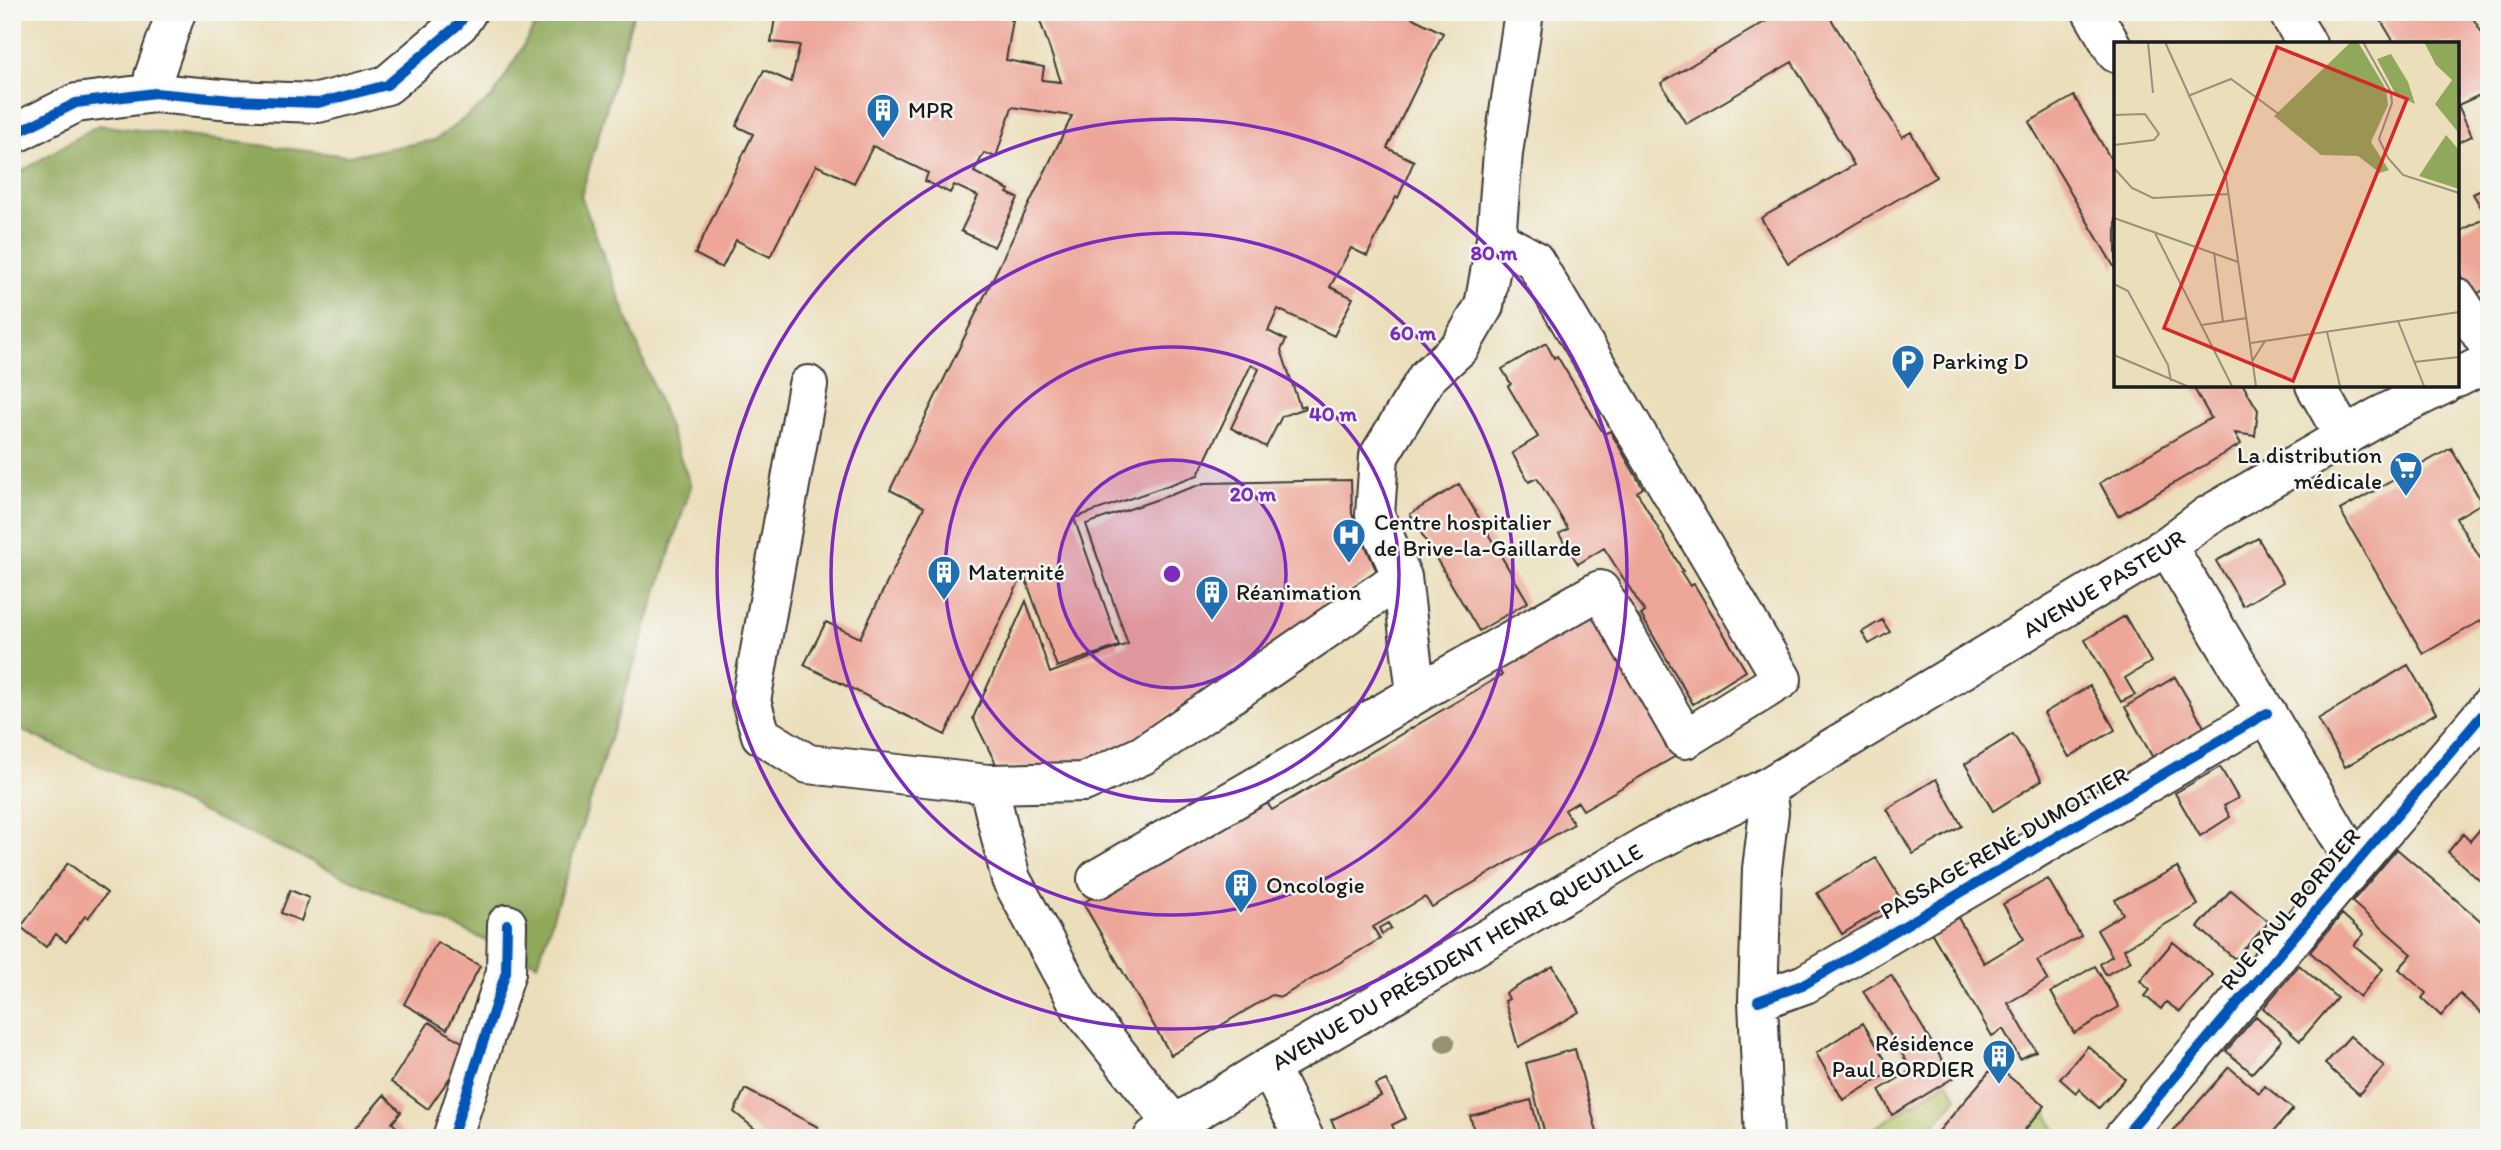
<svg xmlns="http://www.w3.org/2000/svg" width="2501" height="1150" font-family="Itim,sans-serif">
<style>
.green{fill:#b5c264;stroke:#686f40;stroke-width:2}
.forest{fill:#90a85a;stroke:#56623b;stroke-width:2}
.building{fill:#eda698}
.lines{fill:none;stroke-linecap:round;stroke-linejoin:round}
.minor-casing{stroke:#3b3934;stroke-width:42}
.major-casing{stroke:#3b3934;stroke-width:42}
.minor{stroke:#fff;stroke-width:38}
.major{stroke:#fff;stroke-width:38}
.cycleway-casing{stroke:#f6f6f2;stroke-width:15}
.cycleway{stroke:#0057b8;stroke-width:10}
.tree{fill:#979371}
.ring{fill:none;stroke:#7b2cbf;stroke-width:3.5}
.labels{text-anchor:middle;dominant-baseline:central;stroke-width:5;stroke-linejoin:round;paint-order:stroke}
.poi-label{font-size:23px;fill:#1c1c1c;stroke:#f6f6f2;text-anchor:start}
.street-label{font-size:23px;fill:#1c1c1c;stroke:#f6f6f2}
.inset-road{fill:none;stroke:#98907b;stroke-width:2}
.view{fill:#d62828;fill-opacity:0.15;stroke:#d62828;stroke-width:3.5}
.inset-edge{fill:none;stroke:#1c1c1c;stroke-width:3.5}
.centre{fill:#7b2cbf;stroke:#f6f6f2;stroke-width:3.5}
.ring-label{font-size:21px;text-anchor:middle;font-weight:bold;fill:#7b2cbf;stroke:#f6f6f2;stroke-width:5;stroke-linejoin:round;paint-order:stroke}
</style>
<rect width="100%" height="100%" fill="#f6f6f2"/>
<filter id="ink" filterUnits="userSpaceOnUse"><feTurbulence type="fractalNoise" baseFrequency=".0143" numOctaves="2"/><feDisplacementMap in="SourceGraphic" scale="14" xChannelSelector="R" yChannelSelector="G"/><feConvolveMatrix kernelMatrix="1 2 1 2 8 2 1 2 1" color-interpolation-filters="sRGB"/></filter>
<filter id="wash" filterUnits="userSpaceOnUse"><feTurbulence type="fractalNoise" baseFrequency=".00686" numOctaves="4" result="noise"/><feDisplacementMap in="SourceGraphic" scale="28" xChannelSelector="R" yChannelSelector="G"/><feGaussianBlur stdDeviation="1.57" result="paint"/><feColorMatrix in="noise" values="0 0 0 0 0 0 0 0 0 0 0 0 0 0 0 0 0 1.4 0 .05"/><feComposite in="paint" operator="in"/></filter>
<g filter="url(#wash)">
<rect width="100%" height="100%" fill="#ebdeba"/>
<path class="green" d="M1948 1082 1957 1097 1923 1138H1859Z
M2046 1110 2059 1138H2021Z"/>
<path class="forest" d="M543 12H634L581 196 691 486 538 964 12 726V177L98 125 347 156 435 140 493 97Z"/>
<g id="blocks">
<path class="building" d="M776 12H973L1010 18V20H1013L1006 60 1044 67 1042 80 1061 82 1037 12H1401L1443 33 1387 148 1414 161 1398 198 1396 197 1367 256 1351 248 1330 287 1353 298 1334 336 1278 309 1268 331 1286 340 1281 350 1300 407 1305 405 1306 408 1282 416 1266 447 1231 428 1259 369 1251 365 1198 475 1074 518 1119 646 1057 667 1026 580 1019 582 945 735 804 665 826 622 860 638 924 507 890 490 1072 116 1012 107 996 157 984 153 974 172 1009 190 1007 193 1018 198 994 247 961 231 978 196 954 185 950 193 925 181 928 173 873 146 854 183 816 165 770 257 736 240 722 268 695 254 753 134 736 126 764 70 791 82 800 45 771 42Z
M1763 12H1827L1902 137 1911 132 1936 177 1788 263 1761 218 1854 165 1792 62 1686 124 1661 83 1768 20Z
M2376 12H2469L2489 44V91L2458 105 2472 136 2457 143V44H2395Z
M2074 96 2116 168V270L2029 122Z
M2489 186V287L2473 296 2457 269V233L2487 217 2473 194Z
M1546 343 1554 358 1557 356 1604 434 1610 431 1643 488 1637 492 1683 571 1681 572 1690 586 1694 584 1746 671 1693 704 1641 615 1645 612 1604 548 1578 564 1559 534 1568 529 1537 478 1529 482 1512 453 1538 437 1508 386 1511 384 1502 369Z
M2192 385H2243L2258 410 2255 436 2235 433 2241 444 2118 516 2100 483 2211 418Z
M2451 448 2482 503 2456 518 2481 560 2489 556V616L2423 654 2340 510Z
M1351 480 1352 514 1377 572 1125 745 1061 769 997 766 973 718 1026 601 1050 673 1128 644 1086 524 1205 483Z
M1459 484 1528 602 1479 631 1410 514Z
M2258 538 2283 582 2243 606 2216 561Z
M1600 598 1688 749 1583 810 1578 802 1565 810 1574 824 1432 907 1425 897 1373 927 1380 939 1281 997 1272 995 1171 1055 1083 903 1245 808 1265 800 1272 810 1502 675 1493 660Z
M2125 616 2151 662 2125 678 2135 695 2121 702 2085 640Z
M1882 620 1890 632 1869 644 1862 632Z
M2408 665 2436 713 2345 767 2318 719Z
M2175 677 2204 727 2153 758 2125 707Z
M2090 686 2115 730 2069 757 2044 713Z
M2013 734 2042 780 1993 811 1965 764Z
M2220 767 2238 798 2224 806 2230 817 2200 836 2175 793Z
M1936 779 1962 826 1913 854 1887 809Z
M2489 819V889L2448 852 2463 834 2470 841Z
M2397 849 2489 928V1020L2460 994 2441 1016 2422 998 2426 993 2399 969 2412 954 2352 902Z
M1876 858 1900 898 1842 934 1817 893Z
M68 863 107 893 88 918 85 916 66 942 56 934 46 947 21 927Z
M2177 867 2198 905 2124 949 2131 961 2106 975 2100 964 2112 956 2097 930 2123 914 2115 900Z
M2048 879 2081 936 2037 961 2048 980 2008 1003 2036 1051 2020 1059 2003 1029 1992 1036 1931 932 1957 916 1984 963 2024 939 2003 904Z
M290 890 309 898 301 921 281 913Z
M2231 890 2269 922 2235 959 2198 927Z
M2342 914 2364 934 2354 945 2383 969 2360 997 2310 952Z
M1388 923 1391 928 1382 934 1379 928Z
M437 942 480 966 447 1029 404 1004Z
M2173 942 2213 975 2180 1012 2166 1002 2161 1009 2145 996 2150 990 2140 981Z
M2299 965 2337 998 2300 1041 2263 1008Z
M1553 966 1579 1012 1518 1047 1505 1001 1509 999 1506 993Z
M2095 966 2119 1007 2074 1033 2051 992Z
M1891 975 1953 1078 1892 1115 1879 1090 1912 1070 1863 991Z
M2256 1016 2282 1040 2252 1073 2226 1051Z
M429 1022 465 1044 460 1063 428 1109 391 1082Z
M1863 1023 1892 1071 1843 1100 1816 1053Z
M2350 1036 2384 1066 2359 1094 2325 1064Z
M2088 1046 2125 1079 2099 1108 2079 1089 2076 1093 2060 1079Z
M1575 1049 1598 1136 1546 1138 1526 1063Z
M1995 1065 2045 1106 2018 1138H1933Z
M2229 1067 2259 1093 2265 1086 2293 1109 2268 1138H2180L2173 1131Z
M1386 1080 1406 1118 1392 1125 1398 1138H1324L1337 1132 1331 1120 1381 1096 1375 1085Z
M745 1089 818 1127 815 1132 822 1138H766L734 1112Z
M384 1095 401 1112 392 1123 409 1138H347Z
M1531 1100 1541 1138H1476L1470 1116Z"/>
</g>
</g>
<g filter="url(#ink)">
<use href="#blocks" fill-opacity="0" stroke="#3b3934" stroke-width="2"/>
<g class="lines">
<defs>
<path id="minor" d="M2092 12 2116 53
M2288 12 2307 44
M155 93 154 76 176 12
M12 135 76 103 155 93 232 100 318 103 387 85 459 24 467 12
M2457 298 2489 346
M808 385 751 701 761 735 808 764 988 784 1084 782 1143 755 1402 577 1375 515 1379 456 1427 377 1460 347 1484 306 1496 239 1503 153 1524 12
M2315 385 2344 436
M2167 546 2356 864
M1402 577 1416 694 1600 590 1685 739 1782 679 1534 260 1496 239
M988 784 1011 879 1081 1008 1175 1126
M1097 879 1416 694
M1758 1001 1805 984 2267 713
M1269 1067 1304 1138
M452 1138 506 972 507 924
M1764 1138 1758 1001 1762 869 1769 812 1766 788
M2123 1138 2489 707"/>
<g id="major">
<path d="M2457 378 2489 362"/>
<path id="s1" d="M1153 1138 1269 1067 1647 845 1766 788 2167 546 2207 516 2380 416 2443 385"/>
</g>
</defs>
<use href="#minor" class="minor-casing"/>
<use href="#major" class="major-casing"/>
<use href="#minor" class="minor"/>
<use href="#major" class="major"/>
<defs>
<path id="cycleway" d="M12 135 76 103 155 93 232 100 318 103 387 85 459 24 467 12
M1758 1001 1805 984 2267 713
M452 1138 506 972 507 924
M2123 1138 2489 707"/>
</defs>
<use href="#cycleway" class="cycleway-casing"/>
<use href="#cycleway" class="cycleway"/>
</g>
<circle class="tree" cx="1445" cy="1043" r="10"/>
</g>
<circle cx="1172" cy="574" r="114" fill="#7b2cbf" fill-opacity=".12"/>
<g class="ring">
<circle cx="1172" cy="574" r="114"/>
<circle cx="1172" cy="574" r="227"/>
<circle cx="1172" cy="574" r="341"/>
<circle cx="1172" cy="574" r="455"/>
</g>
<defs>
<symbol id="building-pin" viewBox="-11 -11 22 30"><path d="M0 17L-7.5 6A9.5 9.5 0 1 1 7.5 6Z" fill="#1f6fb2" stroke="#f6f6f2"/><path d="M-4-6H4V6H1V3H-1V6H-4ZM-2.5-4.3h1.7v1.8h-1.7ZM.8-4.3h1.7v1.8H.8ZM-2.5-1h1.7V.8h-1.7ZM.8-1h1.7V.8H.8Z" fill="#fff"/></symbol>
<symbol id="parking-pin" viewBox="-11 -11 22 30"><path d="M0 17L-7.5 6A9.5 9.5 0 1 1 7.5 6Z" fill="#1f6fb2" stroke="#f6f6f2"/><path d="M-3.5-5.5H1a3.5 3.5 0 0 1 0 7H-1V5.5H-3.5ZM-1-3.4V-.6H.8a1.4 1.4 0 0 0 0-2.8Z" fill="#fff"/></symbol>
<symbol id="supermarket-pin" viewBox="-11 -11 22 30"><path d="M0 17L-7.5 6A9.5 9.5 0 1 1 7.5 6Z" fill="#1f6fb2" stroke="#f6f6f2"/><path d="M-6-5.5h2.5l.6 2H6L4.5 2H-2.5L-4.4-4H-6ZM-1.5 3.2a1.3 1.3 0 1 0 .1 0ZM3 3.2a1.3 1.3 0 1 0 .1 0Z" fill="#fff"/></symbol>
<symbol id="hospital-pin" viewBox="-11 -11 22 30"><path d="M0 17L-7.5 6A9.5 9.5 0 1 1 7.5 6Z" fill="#1f6fb2" stroke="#f6f6f2"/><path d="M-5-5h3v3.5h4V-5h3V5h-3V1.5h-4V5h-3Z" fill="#fff"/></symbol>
</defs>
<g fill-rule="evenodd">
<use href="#building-pin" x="864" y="91" width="38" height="52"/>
<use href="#parking-pin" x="1889" y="342" width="38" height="52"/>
<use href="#supermarket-pin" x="2387" y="449" width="38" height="52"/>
<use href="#hospital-pin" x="1330" y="516" width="38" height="52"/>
<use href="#building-pin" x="925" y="553" width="38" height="52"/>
<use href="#building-pin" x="1193" y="573" width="38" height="52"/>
<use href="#building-pin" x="1222" y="866" width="38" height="52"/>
<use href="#building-pin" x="1980" y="1037" width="38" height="52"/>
</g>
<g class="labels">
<g class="poi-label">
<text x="908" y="110">MPR</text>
<text x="1932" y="361">Parking D</text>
<text x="2382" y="455" text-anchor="end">La distribution<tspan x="2382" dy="26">médicale</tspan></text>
<text x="1374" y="522">Centre hospitalier<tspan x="1374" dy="26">de Brive-la-Gaillarde</tspan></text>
<text x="968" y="572">Maternité</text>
<text x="1236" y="592">Réanimation</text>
<text x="1266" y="885">Oncologie</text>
<text x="1974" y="1043" text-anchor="end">Résidence<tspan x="1974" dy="26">Paul BORDIER</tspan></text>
</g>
<g class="street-label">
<text stroke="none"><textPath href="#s1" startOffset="1101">AVENUE PASTEUR</textPath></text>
<text transform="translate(2004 843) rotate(-30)">PASSAGE RENÉ DUMOITIER</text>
<text transform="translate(2290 909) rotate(-50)">RUE PAUL BORDIER</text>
<text stroke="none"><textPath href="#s1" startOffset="354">AVENUE DU PRÉSIDENT HENRI QUEUILLE</textPath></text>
</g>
</g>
<g transform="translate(2114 42)">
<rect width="345" height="345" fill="#ebdeba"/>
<path d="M237 0H244L272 47 274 63 257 100 275 128 266 131 244 114 207 113 160 74ZM310 0H345L343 89 321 62 338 38 322 23ZM277 12 294 40 301 62 282 53 263 17ZM332 93 345 108V147L305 134Z" fill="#90a85a"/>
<path class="inset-road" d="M34 0 39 51M51 0 112 135 142 344M249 0 277 50 278 61 265 97 274 116 289 133 345 151M74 54 117 37 166 73M0 73 31 72 45 92 40 98 0 103M0 126 18 146 39 156 115 152M0 176 124 220M40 189 118 344M100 210 109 280M0 242 14 249 54 323 57 339M284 279 310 344M88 283 133 276M213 290 226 344M137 301 345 270M0 313 73 344M139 318 151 299M300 320 345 315"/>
<path class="view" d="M163 5 293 57 179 339 50 286Z"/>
<rect width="345" height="345" class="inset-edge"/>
</g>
<circle cx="1172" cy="574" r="10" class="centre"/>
<g class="ring-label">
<text x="1494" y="260">80 m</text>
<text x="1413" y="340">60 m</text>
<text x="1333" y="421">40 m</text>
<text x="1253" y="501">20 m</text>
</g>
<rect width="2501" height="1150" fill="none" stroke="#f6f6f2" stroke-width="42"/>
</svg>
